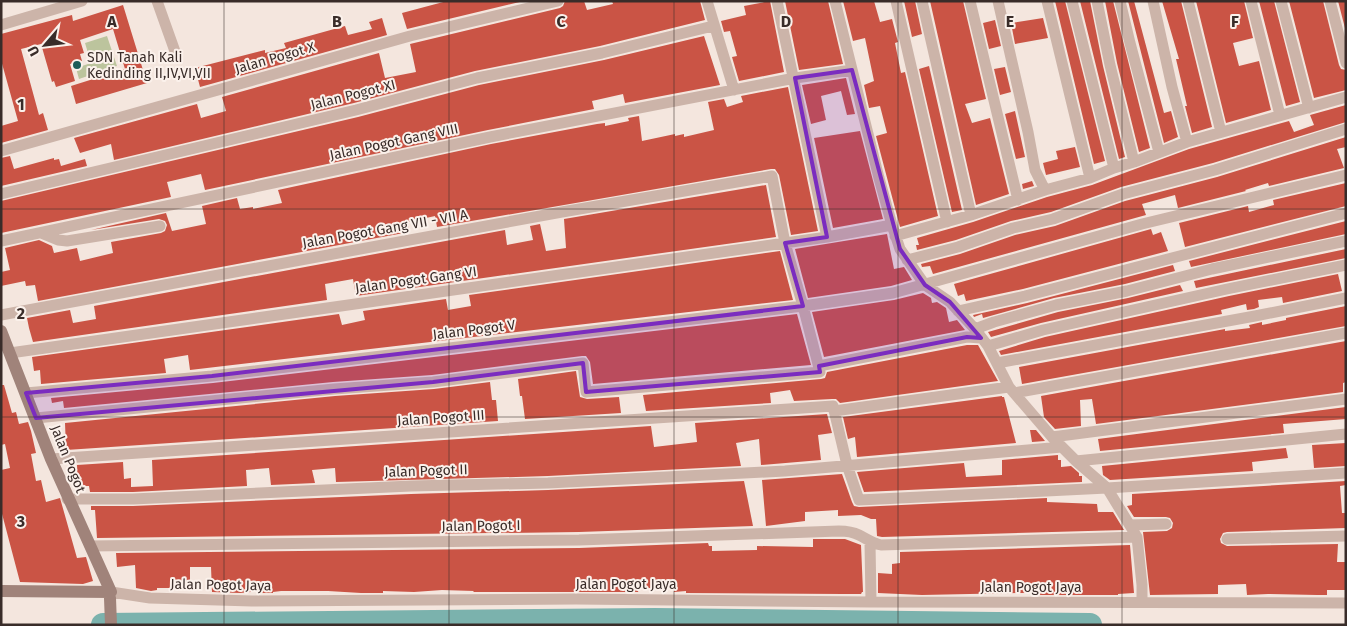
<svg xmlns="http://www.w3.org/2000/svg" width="1347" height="626" font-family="'Fira Sans',sans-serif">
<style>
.green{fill:#bcc49d}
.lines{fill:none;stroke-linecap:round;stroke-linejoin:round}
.river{stroke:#7bb2ad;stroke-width:24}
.building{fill:#ca5445}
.street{stroke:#ccb4a9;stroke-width:11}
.secondary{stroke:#a0837a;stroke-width:12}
.marked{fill:#7b2cbf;fill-opacity:0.2;stroke:#7b2cbf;stroke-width:4;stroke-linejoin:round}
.grid{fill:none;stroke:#392c29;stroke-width:1;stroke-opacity:0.55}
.poi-dot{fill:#1d5d59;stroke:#fbf1eb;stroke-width:2}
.labels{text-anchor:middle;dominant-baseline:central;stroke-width:4;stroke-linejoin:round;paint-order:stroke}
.poi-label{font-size:14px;fill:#392c29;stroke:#fbf1eb;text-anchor:start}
.street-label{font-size:14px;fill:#392c29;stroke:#fbf1eb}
.grid-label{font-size:16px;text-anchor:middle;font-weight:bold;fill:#392c29;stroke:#fbf1eb;stroke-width:4;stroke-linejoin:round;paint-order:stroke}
</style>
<rect width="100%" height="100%" fill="#f4e6de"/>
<path class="green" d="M107 36 117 66 79 79 76 68 91 63 85 43Z"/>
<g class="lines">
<path class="river" d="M103 625 655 620 1090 625"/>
</g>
<path class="building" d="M447 1H524L407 29 402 13Z
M565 1H584L587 10 613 4 612 1H700L705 20 600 46 475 71 354 103 114 160 111 144 80 153 74 138 197 104 201 118 226 111 222 97 379 53 385 78 416 72 410 44 560 8 563 6Z
M770 1 784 72 739 81 732 57 737 56 730 31 724 32 721 21 746 15 744 6Z
M785 1H828L843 64 799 70Z
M843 1H874L880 22 892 19 898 42 895 43 901 73 905 72 938 216 900 227 876 136 887 133 880 106 869 108 864 85 874 81 865 38 853 41Z
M904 1H915L922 34 912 37Z
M930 1H963L986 99 965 104 972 123 990 118 1009 194 976 205Z
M1055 1H1065L1105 161 1094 164Z
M1080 1H1090L1103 66 1125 157 1119 159Z
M1105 1H1113L1150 148 1139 152 1117 63Z
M1128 1H1134L1164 113 1171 111 1178 137 1164 143Z
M1162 1H1181L1212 127 1192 133 1185 106H1187L1176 59H1179Z
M1196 1H1244L1253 38 1233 43 1239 66 1259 61 1271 110 1226 123Z
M1259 1H1274L1300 102 1286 106Z
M1289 1H1323L1339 65 1341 69 1346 70V90L1314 98Z
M1338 1H1346V32Z
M123 5 147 83 76 104 71 86 125 69 113 29 80 40 84 53 80 54 82 61 70 64 75 81 56 87 54 81 52 82 41 44 21 49 39 115 43 113 48 130 1 143V126L18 121 1 60V34L72 15 73 21Z
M382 18 387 35 200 87 195 68 265 50V53L286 48 284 43 345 26 348 35 372 29 369 22Z
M1043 18 1048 38 1015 44 1011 23Z
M995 20 1001 46 989 49 983 23Z
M704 36 720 85 625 103 623 94 592 101 594 109 488 130 205 190 201 174 167 182 171 197 1 233V201L358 117 479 85 604 60Z
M929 66 962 210 952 212 919 69Z
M1005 67 1011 92 1000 95 994 69Z
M846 78 855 114 847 115 841 91 821 96 826 120 811 124 802 85Z
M788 87 818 231 791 235 779 175 775 169H771L437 227 435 216 408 222 409 232 38 301 35 285 26 286 25 281 1 286V272L10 270 5 248 39 240 52 246 54 253 77 248 80 261 113 253 111 242 161 233 165 231 167 225 165 221 159 219 91 230 166 213 172 231 206 224 202 206 237 198 240 209 253 207V209L282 203 278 190 491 144 597 124 605 123V126L629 121 628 118 639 116 642 141 675 134V136L684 134V137L714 130 708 102 724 99 727 107 743 102 741 96Z
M1346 105V122L1213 163 1121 187 1051 212 1011 221 956 240 917 250 916 245H919L917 238 973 222 1047 197 1092 185 1189 149 1289 121 1294 132 1314 125 1310 115Z
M1015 111 1025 157 1016 159 1005 114Z
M860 131 883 219 833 228 814 138Z
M1346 137V147L1337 149 1344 168 1269 186 1268 183 1245 190 1246 191 1178 208 1175 195 1142 204 1146 215 933 274 930 266 922 267 921 264 960 254 1015 235 1055 226 1125 201 1217 177Z
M1075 147 1080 167 1046 175 1043 163 1058 159 1056 151Z
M10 156 14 169 54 158V160L59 159 61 166 85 159 87 166 1 186V158Z
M1032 181 1034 186 1023 189 1022 184Z
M1346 183V206L1185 247 1179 223 1248 206 1249 212 1274 205 1273 200Z
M766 185 776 237 356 296 353 279 325 284 327 300 33 342 29 328 27 318 70 310 73 323 96 319 94 306 505 230 507 245 533 240 530 226 540 224 546 251 566 248 564 219Z
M1346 221V234L1191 267 1189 261Z
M1151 229 1153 235 1161 232 1168 251 1023 289 966 301 964 294 958 296 954 284Z
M887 234 894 269 904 267 912 280 891 286 808 298 795 249Z
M1346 249V258L1196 288 1194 281Z
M780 251 793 300 190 370 188 355 164 359 166 373 41 384 40 370 34 371 32 357 339 314 342 325 365 320 363 311 446 299 448 310 471 306 469 295Z
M1173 265 1175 271 1125 284 1054 298 983 318 982 314 974 317 973 315 1027 303Z
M1338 274 1342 291 1283 303 1282 297 1258 300 1259 307 1254 309 1247 310 1246 304 1221 310 1222 314 1001 355 999 351 1045 337 1229 296Z
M1180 285 1183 291 1041 323 991 337 988 332 1058 312 1128 298Z
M923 293 931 298 932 303 937 302 946 308 949 322 957 320 965 330 824 357 812 312 894 300Z
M1346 306V326L1022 384 1019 367 1225 329V331L1250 328 1249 325 1262 322V325L1286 320V318Z
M797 314 811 365 593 384 590 362 586 356H582L432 375 333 382 64 408 63 401 52 403 51 398 213 383Z
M1346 341V382L1343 383V392L1096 424 1092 399 1080 400 1081 426 1055 429 1044 417 1041 396Z
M967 345H978L998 381 840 403 836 399H832L794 401 790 390 770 393 771 403 646 411 643 395 821 379 825 378 827 372Z
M576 371 580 397 587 399 619 397 621 413 525 419 522 396H520L518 379Z
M490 382 492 400H496L498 421 66 450 65 423 335 396 434 389Z
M1 385H4L12 413 16 412 19 424 28 422 31 431 36 453 31 454 36 481 41 480 46 502 60 498 77 558 86 557 93 581 83 584 20 582 1 510V470L10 468 5 444 1 445Z
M1002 396V397H1004L1016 443 857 457 855 437 848 439 843 417Z
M1346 407V419L1283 424 1284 433 1100 451 1098 439Z
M827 414 832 433 818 435 821 460 761 465 759 439 736 443 741 466 548 476 336 482 335 468 312 470 315 483 271 485 269 468 246 470 247 486 133 492H90L89 486H78L77 465 123 462 124 479 131 478V487L153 486 152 460 651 426 654 447 697 442 695 423Z
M1030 430H1036L1045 441 1032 442Z
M1346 443V466L1314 468 1312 445Z
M1286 448 1288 458 1252 462 1253 471 1110 480 1103 475 1102 466Z
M1058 455V460H1061V467L1071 466 1079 473V476H1082V482L864 492 857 472 964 463 966 477 1002 475V460Z
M842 474 852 502 854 506 859 507 1047 498V502L1097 504 1098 512H1113L1124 530 882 537 877 536 876 519H871L861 515 838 516V510L805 512V521L766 526 762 480Z
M744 481 753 526 579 532 97 538 95 510H91V506H133L411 494 548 490Z
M1346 481V485L1340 486 1342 513H1346V528L1227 532 1223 533 1220 539 1221 543 1227 546 1338 544 1337 562H1346V590H1327V595H1317L1268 594 1247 595 1246 584 1218 585V594L1150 595 1143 532 1167 531 1172 528 1173 523 1170 518 1166 517H1134L1127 506 1132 505V494Z
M813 539H845L861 545 863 592H862L861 594H844L686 593V591L674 592V588H639L638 592H473L474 591 442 590 414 592 383 591V593H361L328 591H281L273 592V593H262L261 591 240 593 212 592 211 567H190V588H157V590L151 591 136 588 135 565 117 567 116 553 579 548 708 543 709 546H712V551L757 550V546L813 547Z
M1130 545 1134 593 1118 594V595H1033V593H1017L922 595 878 593V573L892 574V564L900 563V552Z"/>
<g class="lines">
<path class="street" d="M157 1 177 57
M707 1 734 90
M777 1 827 237 892 225
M835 1 879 178 892 225 900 249 925 285 950 302 975 329 988 346 1009 387 1052 437 1076 461 1107 488 1137 537 1142 585V602
M896 1 947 222
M922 1 971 215
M970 1 1018 200
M998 1 1028 132 1035 170 1045 190
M1047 1 1090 178
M1072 1 1114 168
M1097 1 1110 65 1134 162
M1120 1 1130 43 1159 152
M1153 1 1172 87 1187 142
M1188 1 1221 132
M1251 1 1280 115
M1281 1 1309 108
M1330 1 1346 63
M1 25 82 1
M1 151 410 36 558 1
M1 194 356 110 477 78 602 53 713 26
M41 233 58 240 67 241 160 226
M895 236 971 215 1045 190 1090 178 1114 168 1134 162 1187 142 1346 97
M1 241 490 137 795 78 852 70
M907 260 958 247 1013 228 1053 219 1123 194 1215 170 1346 129
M958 311 1025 296 1346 213
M1 315 562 212 772 176 785 243 803 306 820 372 586 392 583 363 433 382 334 389 36 418
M975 329 994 322 1056 305 1127 291 1212 269 1346 241
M988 346 1043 330 1227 289 1346 265
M10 353 827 237
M997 363 1255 316 1346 298
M819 366 967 337 981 338
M26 393 212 376 803 306 893 293 1142 224 1346 175
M1014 393 1346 333
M834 411 1009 387
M1052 437 1346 399
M51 459 833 406 847 465 859 500 1107 488 1346 473
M1076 461 1346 434
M67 499H133L411 486 548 483 785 471 1062 447
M1130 525 1166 524
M1227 539 1346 536
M870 543 871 602
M90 546 579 540 839 531C845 531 853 532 859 535 867 539 872 543 881 545L1137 537
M110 598 111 592 150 598 252 601 576 599 871 602 1346 603"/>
<path class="secondary" d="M1 331 51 459 111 592 1 591
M110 598 111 625"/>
</g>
<path class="marked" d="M852 70 900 249 925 285 950 302 981 338 967 337 819 366 820 372 586 392 583 363 433 382 36 418 26 393 212 376 803 306 785 243 827 237 795 78Z"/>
<path class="grid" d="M224 1V625M449 1V625M674 1V625M898 1V625M1122 1V625M1 209H1346M1 417H1346"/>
<circle class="poi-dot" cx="77" cy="65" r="5"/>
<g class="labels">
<g class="poi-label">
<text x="87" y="57">SDN Tanah Kali<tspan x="87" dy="16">Kedinding II,IV,VI,VII</tspan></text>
</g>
<g class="street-label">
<text transform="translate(275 58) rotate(-16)">Jalan Pogot X</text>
<text transform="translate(353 95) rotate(-14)">Jalan Pogot XI</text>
<text transform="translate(394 142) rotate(-12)">Jalan Pogot Gang VIII</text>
<text transform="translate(385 229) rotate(-10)">Jalan Pogot Gang VII - VII A</text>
<text transform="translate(416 280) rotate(-8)">Jalan Pogot Gang VI</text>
<text transform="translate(474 330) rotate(-7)">Jalan Pogot V</text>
<text transform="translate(441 418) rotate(-4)">Jalan Pogot III</text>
<text transform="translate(68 459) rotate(68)">Jalan Pogot</text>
<text transform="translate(426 471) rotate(-2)">Jalan Pogot II</text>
<text transform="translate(481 526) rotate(-1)">Jalan Pogot I</text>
<text x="626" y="584">Jalan Pogot Jaya</text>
<text transform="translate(221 585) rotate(1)">Jalan Pogot Jaya</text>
<text x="1031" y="587">Jalan Pogot Jaya</text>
</g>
</g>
<g class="grid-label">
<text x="112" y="27">A</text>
<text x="337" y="27">B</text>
<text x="561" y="27">C</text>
<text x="786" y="27">D</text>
<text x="1010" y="27">E</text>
<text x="1235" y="27">F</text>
<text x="21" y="110">1</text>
<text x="21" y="319">2</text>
<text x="21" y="527">3</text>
</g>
<rect width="1347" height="626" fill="none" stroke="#392c29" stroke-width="5"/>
<g transform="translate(45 45) rotate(242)" stroke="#fbf1eb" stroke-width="4" paint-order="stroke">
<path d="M0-4L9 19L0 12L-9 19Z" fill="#392c29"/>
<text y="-8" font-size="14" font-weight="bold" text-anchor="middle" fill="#392c29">U</text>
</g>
</svg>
